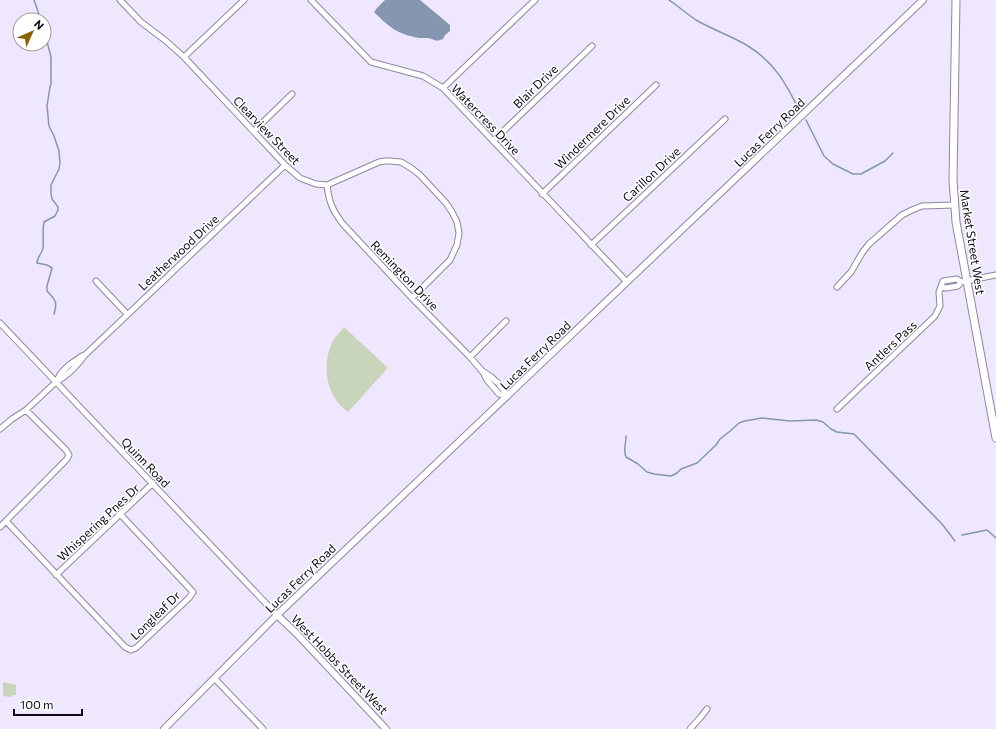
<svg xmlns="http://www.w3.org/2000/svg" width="996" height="729" font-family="Commissioner,sans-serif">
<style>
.green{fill:#c8d5bb}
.water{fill:#8696b1}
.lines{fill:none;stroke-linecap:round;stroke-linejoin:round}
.stream{stroke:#8696b1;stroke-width:1.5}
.minor-casing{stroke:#8f86a0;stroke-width:7}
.tertiary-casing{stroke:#8f86a0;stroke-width:8}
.secondary-casing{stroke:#8f86a0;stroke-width:9}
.minor{stroke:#fff;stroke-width:5}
.tertiary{stroke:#fff;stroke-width:6}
.secondary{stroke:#fff;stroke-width:7}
.labels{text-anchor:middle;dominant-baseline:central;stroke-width:3;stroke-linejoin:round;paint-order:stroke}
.street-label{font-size:12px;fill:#0d0912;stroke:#fff}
</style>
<rect width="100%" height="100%" fill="#efe7fe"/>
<path class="green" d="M344 327 387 367 386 370 348 412C345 409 341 407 339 404 324 386 323 359 334 339 337 335 341 331 344 327Z
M3 682 16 685V695H12V697L3 696Z"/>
<path class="water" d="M385 0H420L450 25V31L445 35 443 39C435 42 436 40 428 38 425 38 422 38 419 38 397 34 389 27 374 12L377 8Z"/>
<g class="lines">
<path class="stream" d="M34 0 41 20
M669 0C678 6 687 14 696 20 713 30 732 36 748 46 774 62 786 83 799 110
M44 30 51 57V84L50 87 47 106 49 126 54 136 59 151 60 163 59 169 51 185V193L52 199 58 207V210L55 216 44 222C42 231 44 240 43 248 42 254 37 257 37 263L47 265 52 268 47 286V291C55 300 58 301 54 314
M806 120 824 156 833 164 853 174H861L885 161 893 153
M626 436C626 445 623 449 626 457L638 464 647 472 654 474 671 476 677 473 681 469 697 463 716 445 720 439 729 432 739 423 745 421 762 418 790 421 816 420 823 422 831 429 837 432 854 434 942 524 955 541
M962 535 987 530 996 538"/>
<defs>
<path id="minor" d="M120 0 141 22 166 41 184 57 285 165 300 178 316 184 327 185 379 162 385 161H390L401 162 411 168 420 175 446 203 452 212 457 222 459 233 457 245 450 260 412 298
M311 0 371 62 423 76 443 88 627 282
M184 57 244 0
M443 88 535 0
M254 131 292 94
M493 141 592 46
M327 185C329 202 332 209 342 223L412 298 470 357 483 372 487 380 499 394 507 397
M542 194 656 85
M591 245 725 119
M96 281 127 314
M837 287 851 272 862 253 869 244 902 215 912 210 922 206 955 205
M941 287 946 288 958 286 961 282 996 275
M0 323 277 615
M470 357 506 321
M484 372C494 378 502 385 507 397
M56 382C69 375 77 366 85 355L285 165
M837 409 935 316 940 306 939 292 943 281 957 279 961 282
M0 429 12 419 26 410 56 382 61 373 69 365 82 356
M6 521 125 647 131 650 136 648 189 598 193 592 120 514
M0 527 67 459 69 455 66 450 26 410
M56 575 153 483
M215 679 263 729
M690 729 700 718 707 709"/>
<path id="tertiary" d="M277 615 297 634 386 729
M164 729 277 615 923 0"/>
<path id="secondary" d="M956 0 953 180 956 222 996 438"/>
</defs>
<use href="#minor" class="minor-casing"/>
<use href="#tertiary" class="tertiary-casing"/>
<use href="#secondary" class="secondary-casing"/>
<use href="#minor" class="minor"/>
<use href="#tertiary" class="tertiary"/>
<use href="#secondary" class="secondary"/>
</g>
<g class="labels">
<g class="street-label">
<text transform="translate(535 86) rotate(-44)">Blair Drive</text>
<text transform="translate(486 119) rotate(46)">Watercress Drive</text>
<text transform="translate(267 130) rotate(46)">Clearview Street</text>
<text transform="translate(592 132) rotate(-44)">Windermere Drive</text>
<text transform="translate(769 132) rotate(-44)">Lucas Ferry Road</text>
<text transform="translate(651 174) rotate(-43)">Carillon Drive</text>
<text transform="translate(973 242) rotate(81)">Market Street West</text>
<text transform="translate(178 252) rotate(-43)">Leatherwood Drive</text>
<text transform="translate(405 275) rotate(46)">Remington Drive</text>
<text transform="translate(890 345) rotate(-43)">Antlers Pass</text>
<text transform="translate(535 355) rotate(-44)">Lucas Ferry Road</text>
<text transform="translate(146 462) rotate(46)">Quinn Road</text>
<text transform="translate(98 522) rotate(-43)">Whispering Pnes Dr</text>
<text transform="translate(300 578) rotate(-44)">Lucas Ferry Road</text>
<text transform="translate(155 615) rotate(-44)">Longleaf Dr</text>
<text transform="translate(340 664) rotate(46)">West Hobbs Street West</text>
</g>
</g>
<g transform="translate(32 32) rotate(45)"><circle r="19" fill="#ffffff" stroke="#9e9da0"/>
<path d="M0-3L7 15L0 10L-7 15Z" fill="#8c6104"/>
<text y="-6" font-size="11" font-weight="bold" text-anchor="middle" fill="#0d0912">N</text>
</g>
<path d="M14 709v6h68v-6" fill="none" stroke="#0d0912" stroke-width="2"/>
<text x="20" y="709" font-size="12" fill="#0d0912" stroke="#ffffff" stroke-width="3" paint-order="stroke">100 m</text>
</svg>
